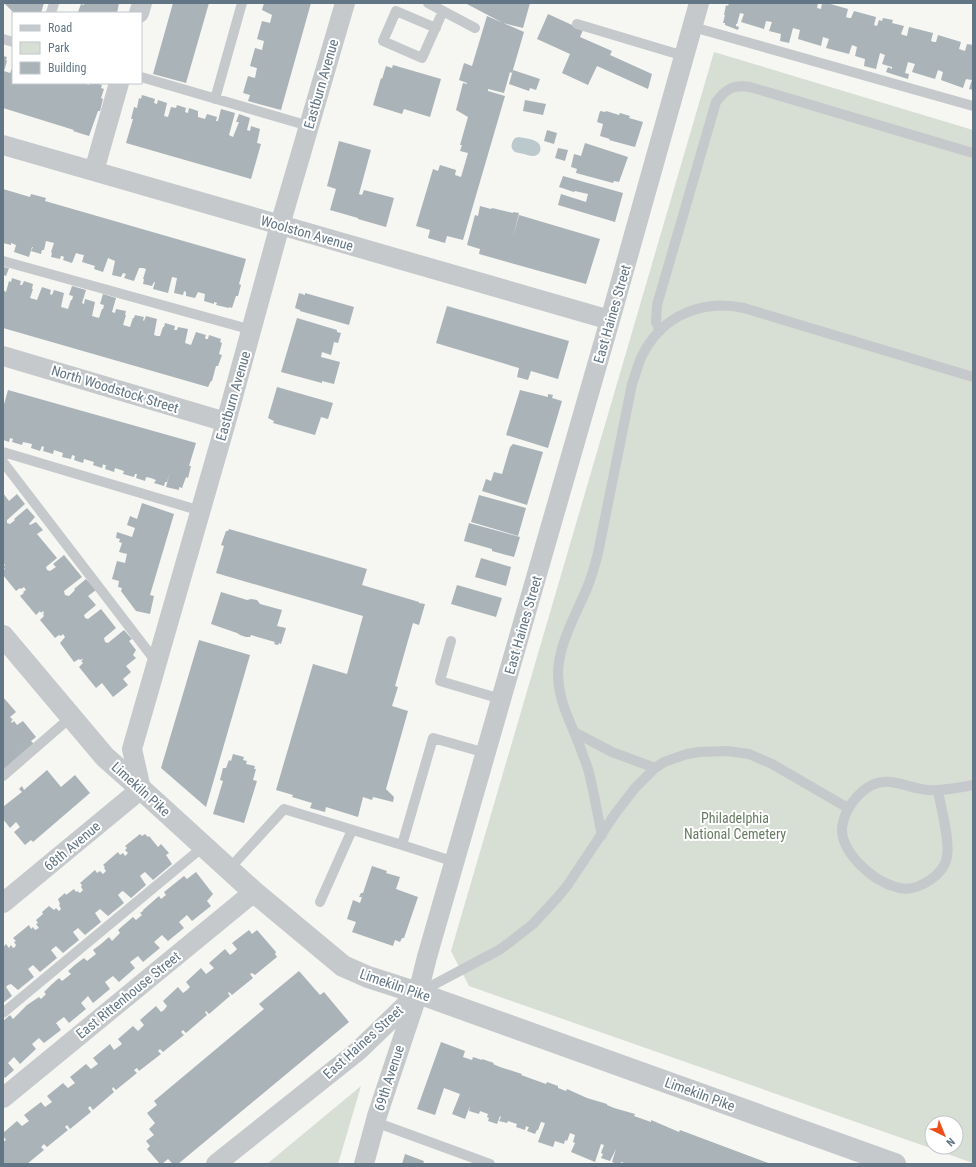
<svg xmlns="http://www.w3.org/2000/svg" width="976" height="1167" font-family="'Roboto Condensed',sans-serif">
<style>
.green{fill:#d7ded3;fill-rule:evenodd}
.water{fill:#bbc8cc}
.building{fill:#aab3b8}
.lines{fill:none;stroke-linecap:round;stroke-linejoin:round}
.service{stroke:#c5c9cc;stroke-width:10}
.minor{stroke:#c5c9cc;stroke-width:20}
.tertiary{stroke:#c5c9cc;stroke-width:22}
.labels{text-anchor:middle;dominant-baseline:central;stroke-width:4;stroke-linejoin:round;paint-order:stroke}
.street-label{font-size:14px;fill:#637685;stroke:#fff}
.park-label{font-size:14px;fill:#687c63;stroke:#fff}
</style>
<rect width="100%" height="100%" fill="#f6f6f2"/>
<path class="green" d="M714 52 973 130V1163L469 986 451 951ZM932 1123H956V1147H932Z
M361 1086 338 1164H267Z"/>
<path class="water" d="M519 137C524 138 533 139 537 142 543 146 541 156 533 156 531 156 527 155 524 154 521 153 517 153 515 152 509 148 512 141 515 138Z"/>
<path class="building" d="M4 3H44L41 13H14Z
M84 3H119L117 13H82L78 12 81 4 84 5Z
M173 3H209L186 83 153 74Z
M264 3H311L281 110 248 101 250 95 243 93 248 76 255 78 257 68 250 66 255 48 262 50 264 41 257 39 262 21 270 23 272 15 262 10Z
M465 3H530L523 28 503 23Z
M729 3H818L817 8 821 9 822 3H827L848 9 846 17 849 18H851L854 11 876 17 874 25 877 26 879 20 882 21 883 18 893 20 892 23 904 26 901 34 903 35 907 36 909 27 933 33 931 41 934 42H936L938 35 961 42 959 49 965 51 967 44 973 45V90L969 89 972 80 966 79 963 88 941 80 943 72 938 70 935 79 912 72 915 64 908 62 905 73 909 74 908 79 892 74 886 72 888 67 892 69V67L882 64 885 55 880 53 876 69 864 66 865 59 855 56 857 47 852 45 849 54 826 48 829 39 823 37 821 46 798 39 800 30 793 28 789 43 780 41 781 34 769 31 772 22 766 21 764 29 741 22 744 14 740 13 737 24H736V26L739 27 738 30 725 25V23H723L725 15H724L726 5 728 6Z
M548 14 583 30 580 37 612 51 610 55 652 74 648 89 597 66 588 85 562 73 570 54 537 39Z
M487 16 524 32 512 73 510 72 504 93 488 89V91L505 96 463 240 447 236 445 243 428 238 430 230 416 226 433 169 438 171 440 165 456 170 455 175 461 177 468 153 460 151 462 145H460L468 117 456 110 463 83 467 84V83L459 80 464 63 472 66Z
M3 56 7 57 6 60 7 61 4 71 10 73 13 66V83H86V84L89 85 90 83H96L102 85 101 88 104 89 101 98 103 99 100 111H98L89 136 73 131 74 130 3 108Z
M393 65 441 79 430 117 404 109 402 114 373 105 381 78 382 79 386 66 392 68Z
M513 70 540 79 536 90 530 88 529 91 509 84Z
M142 95 155 99 154 103 157 104 158 100 167 103 164 116 168 117 171 107 176 108 177 105 186 108 185 112 188 113 189 108 198 111V117L205 119 207 114 217 117 216 121H218L221 109 235 113 229 135 233 137 239 122H236L239 114 250 118 247 130 250 131 251 126 260 129 257 143 261 144 251 179 126 143 133 119H131L134 107 137 108 139 98 141 99Z
M525 100 546 104 543 115 523 111Z
M600 111 605 112 606 111 619 115 620 113 630 116 629 118 643 122 635 147 609 140 610 139 600 136 603 124 597 122Z
M547 130 557 133 554 144 544 141Z
M339 141 371 150 359 194 362 195 364 190 394 198 386 227 358 219V218L330 210 336 189 327 186Z
M585 143 628 157 619 182 614 181 613 183 576 173 577 169 571 167 574 154 581 156Z
M558 148 568 150 565 161 555 158Z
M563 176 623 193 615 222 558 205 561 194 586 202 588 194 575 191 574 192 559 187Z
M3 189 30 197 31 194 46 198 45 201 246 259 239 284 241 285 238 296H236L232 308 229 307V308L216 305 217 303 214 302V304L204 301 205 294 198 292 195 298 186 296V292L184 291 183 295 174 293 177 278 172 277 168 293 153 289 155 282H154L152 286 143 284 144 279H143L146 269 143 268H139L134 281 124 278 126 274 123 273 121 277 112 275 115 261 108 258 103 272 94 269 95 266 82 262 84 255 79 254 76 253 72 263 63 260 64 257 62 256H61L60 259 51 257 52 253 51 252 54 243 46 241 44 250H42L41 254 31 251 33 247H32L29 257 14 252 16 245 11 243V245L3 243Z
M480 206 491 209 492 208 513 213V212L519 213 513 237 519 215 600 239 586 284 479 254 480 249 467 245 475 215 478 216Z
M3 267 9 268 6 276 3 275Z
M12 278 21 281 20 285H22L24 281 33 284 32 289H33L30 298 37 300 42 287 51 290 50 294 52 295 54 290 64 293 61 307 68 309 71 300H72L73 296 69 295 72 286 86 290 82 303 84 304 85 299 95 302 92 316 99 318 102 309H103L104 305 100 304 103 294 116 298 112 312 115 313 116 309 126 311 125 315H126L123 325 130 327 133 318H134L135 315 144 317 143 320 144 321 146 316 157 319 154 335 157 336H160L163 327H164L165 323 175 326 174 330H177L178 327 188 329 185 343 191 345 196 332 206 335 205 338 206 339H208L209 335 221 339 220 342 222 343 219 354 222 355 218 366H216L212 381H211L208 387 3 328V290L6 292 9 281 11 282Z
M299 293 305 295V293L354 307 349 325 300 311V310L295 308Z
M447 306 569 341 558 379 531 371 528 380 517 377 519 368 436 343Z
M297 318 337 330V332L341 333 338 343 334 342 331 355 322 352 321 357 340 362 334 384 322 381V383L281 372Z
M277 387 333 403 328 419 321 417 315 435 273 423 274 421 268 418Z
M8 390 196 443 189 466H191L188 478 186 477 182 488 179 487V490L166 487 170 472 167 482H165L164 486 154 483 156 480 151 478 146 477 145 481 136 478 137 474H135L134 477 123 474 124 471 115 468 114 472 105 469 106 465H104L103 464 102 468 93 465 94 462 84 459 83 463 74 460 75 456 72 455 71 459 62 457 63 453 54 450 53 454 43 451 44 447 42 446 40 451 31 448 32 444 23 442 22 445 12 442 13 439 10 438 9 442 3 440V408Z
M520 390 548 397V394L553 395 552 398 562 401 548 448 506 435Z
M513 444 543 452 527 505 482 491 486 479 491 481 494 472 502 474 510 447Z
M3 493 9 501 17 494 25 504 7 520V523L10 524 15 520 14 519 27 508 35 517 29 524 30 525 36 522 43 530 37 534 57 558 46 567 47 570 50 571 56 567 53 564 64 555 82 577 64 591 65 595 69 596 75 590 74 589 86 579 96 590 88 596 96 605 84 615 85 618 88 619 101 609 116 628 104 638 105 642 108 643 124 630 132 639 129 641 136 650 133 655 136 658 126 666 131 672 123 679 128 685 113 697 102 683 96 688 79 667 83 663 81 661 83 660 82 659 80 660 79 659 74 662 60 643 65 637 63 634 61 636 59 635 55 638 40 620 44 616 43 614 44 613 43 611 41 613 40 611 36 615 20 596 24 593 23 592 26 590 24 587 21 589 20 588 16 591 3 575V570L5 569 3 567 5 565 4 564 3 565Z
M479 495 526 508 518 536 471 522Z
M142 503 174 514 150 595 154 596 150 614 136 611 121 591 122 588 118 587 119 581 112 579 117 561 125 563 127 554 119 552 122 543 119 542 120 539 116 538 117 532 132 537 135 528 127 525 130 516 137 519Z
M469 523 520 537 514 557 492 551V549L464 541Z
M229 529 367 569 362 585 419 602V603L425 604 419 625 413 623 395 686 398 687 392 706 408 711 386 789 394 797 393 802 373 797 372 800 363 797 358 817 326 807 325 812 310 808 312 803 292 797 293 795 276 790 313 664 347 674 363 616 216 573 224 546 221 545 226 531H228Z
M481 558 511 567 506 586 475 577Z
M457 585 502 598 496 617 451 604Z
M221 592 247 600 251 599 257 600 260 604 282 610 277 626 286 628 281 644 279 643 278 645 274 644 275 642 251 635 250 637H246L240 635 237 633 211 624Z
M199 640 250 655 206 807 161 768Z
M3 697 16 712 10 717 13 720 11 721 12 723 14 721 17 725 23 721 36 737 31 741 34 744 3 772Z
M233 754 244 757 243 760 247 761 246 764 255 766 254 769H256L253 780 257 781 244 823 213 814 223 781 220 780 223 768H226L229 760 231 761Z
M47 770 61 787 75 775 90 793 33 842 31 840 25 845 14 832 20 827 16 822 10 828 3 819V805L4 806 22 792 19 789 22 786 24 790Z
M140 834 142 836 145 834 148 837 149 836 158 847 161 844 169 853 166 855 172 864 153 880 145 872 142 874 140 876 146 885 131 898 123 891 121 892 118 895 124 903 108 916 100 909 95 913 101 922 85 935 78 928 73 932 79 940 63 953 56 946 51 950 57 958 40 972 33 965 28 969 34 977 18 990 11 984 8 985 6 987 12 996 3 1003V947L6 944 9 948 11 945 13 948 15 947 16 945 14 942 16 941 13 938 29 925 31 929 33 927 35 930 39 928 36 924 38 923 36 920 43 914 42 912 49 906 54 910 56 908 59 911 61 909 59 905 60 904 58 899 65 893 66 895 74 889 76 892 77 891 80 893 83 890 81 887 82 885 80 883 95 870 97 873 100 871 103 874 106 871 104 868 105 867 103 865 118 852 120 855 123 853 125 856 128 853 125 850 127 848 125 846Z
M372 866 387 871 386 873 400 877 396 889 418 897 404 938H402L400 942 395 940 393 946 352 932 356 922 347 919 353 900 360 903 362 897H359L361 893H363Z
M196 872 213 894 207 901 211 906 192 921 187 915 179 922 184 928 168 941 162 935 154 942 160 948 143 962 138 956 130 962 135 968 119 982 113 976 105 982 110 989 93 1003 88 996 81 1003 86 1009 69 1023 64 1017 56 1023 61 1030 44 1043 39 1038 32 1044 36 1049 20 1064 14 1057 8 1063 14 1070 5 1078 3 1076V1021L10 1015 13 1019 27 1005 39 997 41 999 46 994 44 992 51 985 59 978 62 981 71 974 68 971 76 964 84 958 87 961 96 954 93 950 101 944 109 937 112 941 120 933 118 930 133 917 136 920 142 915 140 913 143 911V910L159 896 161 899 166 895 164 892 184 876 187 879Z
M249 930 252 934 257 930 276 952 275 954 277 957 255 975 252 973 250 974 253 978 232 995 229 992 228 993 230 996 209 1014 206 1011 205 1012 207 1015 186 1033 183 1030 181 1032 184 1035 163 1052 160 1049 158 1051 161 1054 139 1071 137 1068 134 1070 137 1073 116 1090 113 1087 112 1089 114 1092 93 1110 90 1106 88 1108 91 1112 70 1129 67 1125 65 1127 68 1130 47 1147 44 1144 41 1147 44 1150 27 1164H22L21 1163 20 1164H3V1142L6 1140 3 1136V1133L17 1121 22 1126 29 1121 24 1115 41 1102 45 1107 52 1102 47 1096 63 1083 68 1088 75 1083 70 1077 86 1064 91 1069 98 1064 93 1058 110 1044 114 1050 122 1044 118 1039 133 1026 138 1031 144 1025 140 1020 156 1006 161 1012 164 1010 167 1006 163 1001 178 987 183 993 187 990 190 987 186 982 201 968 206 974 214 968 209 963 225 949 230 955 234 952 237 949 232 943Z
M299 971 320 995 324 992 349 1022 178 1164H173L168 1159 162 1164H160L147 1149 150 1146 146 1141 154 1135 149 1129 155 1123 147 1113 157 1105 154 1101 264 1009 259 1004Z
M441 1042 465 1051 463 1057 472 1060 473 1057 482 1060V1059L494 1063 493 1064 500 1067 522 1074 521 1075 546 1084 547 1082 558 1086V1088L566 1091 567 1089 587 1098 607 1104V1105L614 1108 635 1114 634 1116 651 1122V1120L679 1132 680 1130 771 1164H627L621 1162V1164H617L612 1162 616 1149 610 1161 601 1158 603 1154 601 1153 604 1145 601 1144 595 1162 571 1152 575 1143 573 1142 575 1135 570 1133 567 1141 565 1140 564 1144 555 1141 553 1147 538 1142 545 1123 541 1122 538 1130H537L535 1134 527 1131 529 1127H528L526 1126 525 1130 516 1127 517 1124 508 1121 507 1123 499 1121 501 1117 500 1116 497 1124 488 1121 489 1118 487 1117 488 1114 480 1111 479 1114 469 1111 470 1106 465 1119 452 1114 460 1094 444 1088 435 1115 417 1109Z
M405 1154 424 1161 423 1164H402Z"/>
<g class="lines">
<path class="service" d="M428 3 475 28
M51 13 54 3
M577 24 684 56
M693 27 973 106
M436 28 396 11 383 41 422 58 443 11
M3 39 13 42
M141 77 309 126
M215 99 242 3
M3 261 252 330
M660 331 656 322 657 305 716 102C726 89 733 84 750 87L973 153
M3 452 201 511
M3 462 157 663
M451 641 440 681 501 699
M574 732 612 752 655 768
M3 776 71 717
M938 791C941 808 950 840 947 856 946 866 938 875 930 880 920 887 908 891 896 887 873 881 841 853 842 828 843 819 847 810 852 803 857 796 864 789 872 785 891 776 909 789 928 790 943 791 958 788 973 785
M602 835C597 813 594 791 588 769 584 757 579 744 574 732 564 709 555 687 559 662 563 636 577 612 587 588 592 576 595 565 598 553L632 384C636 374 638 362 644 352 664 315 703 299 744 308L973 377
M455 862 402 845 433 738 486 753
M229 869 284 809 402 845
M320 902 352 830
M420 992 499 950 510 942 533 924 557 898 567 886 615 814 635 788 655 768 664 762 687 754 699 752 727 751 749 754 772 764 848 808
M3 1013 204 846
M375 1122 490 1164"/>
<path class="minor" d="M139 13 142 3
M3 145 610 320
M94 171 119 83
M3 356 226 422
M3 903 141 789 132 749 226 422 280 225 345 3
M3 1098 254 892
M216 1164 358 1051 415 996
M364 1164 377 1116 418 993 427 957 610 320 699 3"/>
<path class="tertiary" d="M3 636 105 757 141 789 254 892 343 966 368 977 418 993 895 1164"/>
</g>
<g class="labels">
<g class="street-label">
<text transform="translate(321 84) rotate(-74)">Eastburn Avenue</text>
<text transform="translate(307 233) rotate(16)">Woolston Avenue</text>
<text transform="translate(612 314) rotate(-74)">East Haines Street</text>
<text transform="translate(115 389) rotate(17)">North Woodstock Street</text>
<text transform="translate(233 396) rotate(-74)">Eastburn Avenue</text>
<text transform="translate(523 625) rotate(-74)">East Haines Street</text>
<text transform="translate(141 789) rotate(42)">Limekiln Pike</text>
<text transform="translate(72 846) rotate(-40)">68th Avenue</text>
<text transform="translate(395 985) rotate(19)">Limekiln Pike</text>
<text transform="translate(128 995) rotate(-39)">East Rittenhouse Street</text>
<text transform="translate(363 1042) rotate(-42)">East Haines Street</text>
<text transform="translate(389 1078) rotate(-72)">69th Avenue</text>
<text transform="translate(700 1094) rotate(20)">Limekiln Pike</text>
</g>
<g class="park-label">
<text x="735" y="818">Philadelphia<tspan x="735" dy="16">National Cemetery</tspan></text>
</g>
</g>
<rect width="976" height="1167" fill="none" stroke="#637685" stroke-width="8"/>
<rect x="12" y="12" width="130" height="72" fill="#ffffff" stroke="#c1c8ce"/>
<rect x="20" y="25" width="20" height="6" fill="#c5c9cc" stroke="#c1c8ce"/>
<text x="48" y="32" font-size="12" fill="#637685">Road</text>
<rect x="20" y="42" width="20" height="12" fill="#d7ded3" stroke="#c1c8ce"/>
<text x="48" y="52" font-size="12" fill="#637685">Park</text>
<rect x="20" y="62" width="20" height="12" fill="#aab3b8" stroke="#c1c8ce"/>
<text x="48" y="72" font-size="12" fill="#637685">Building</text>
<g transform="translate(944 1135) rotate(137)"><circle r="19" fill="#ffffff" stroke="#c1c8ce"/>
<path d="M0-3L7 15L0 10L-7 15Z" fill="#ed4e1c"/>
<text y="-6" font-size="11" font-weight="bold" text-anchor="middle" fill="#637685">N</text>
</g>
</svg>
